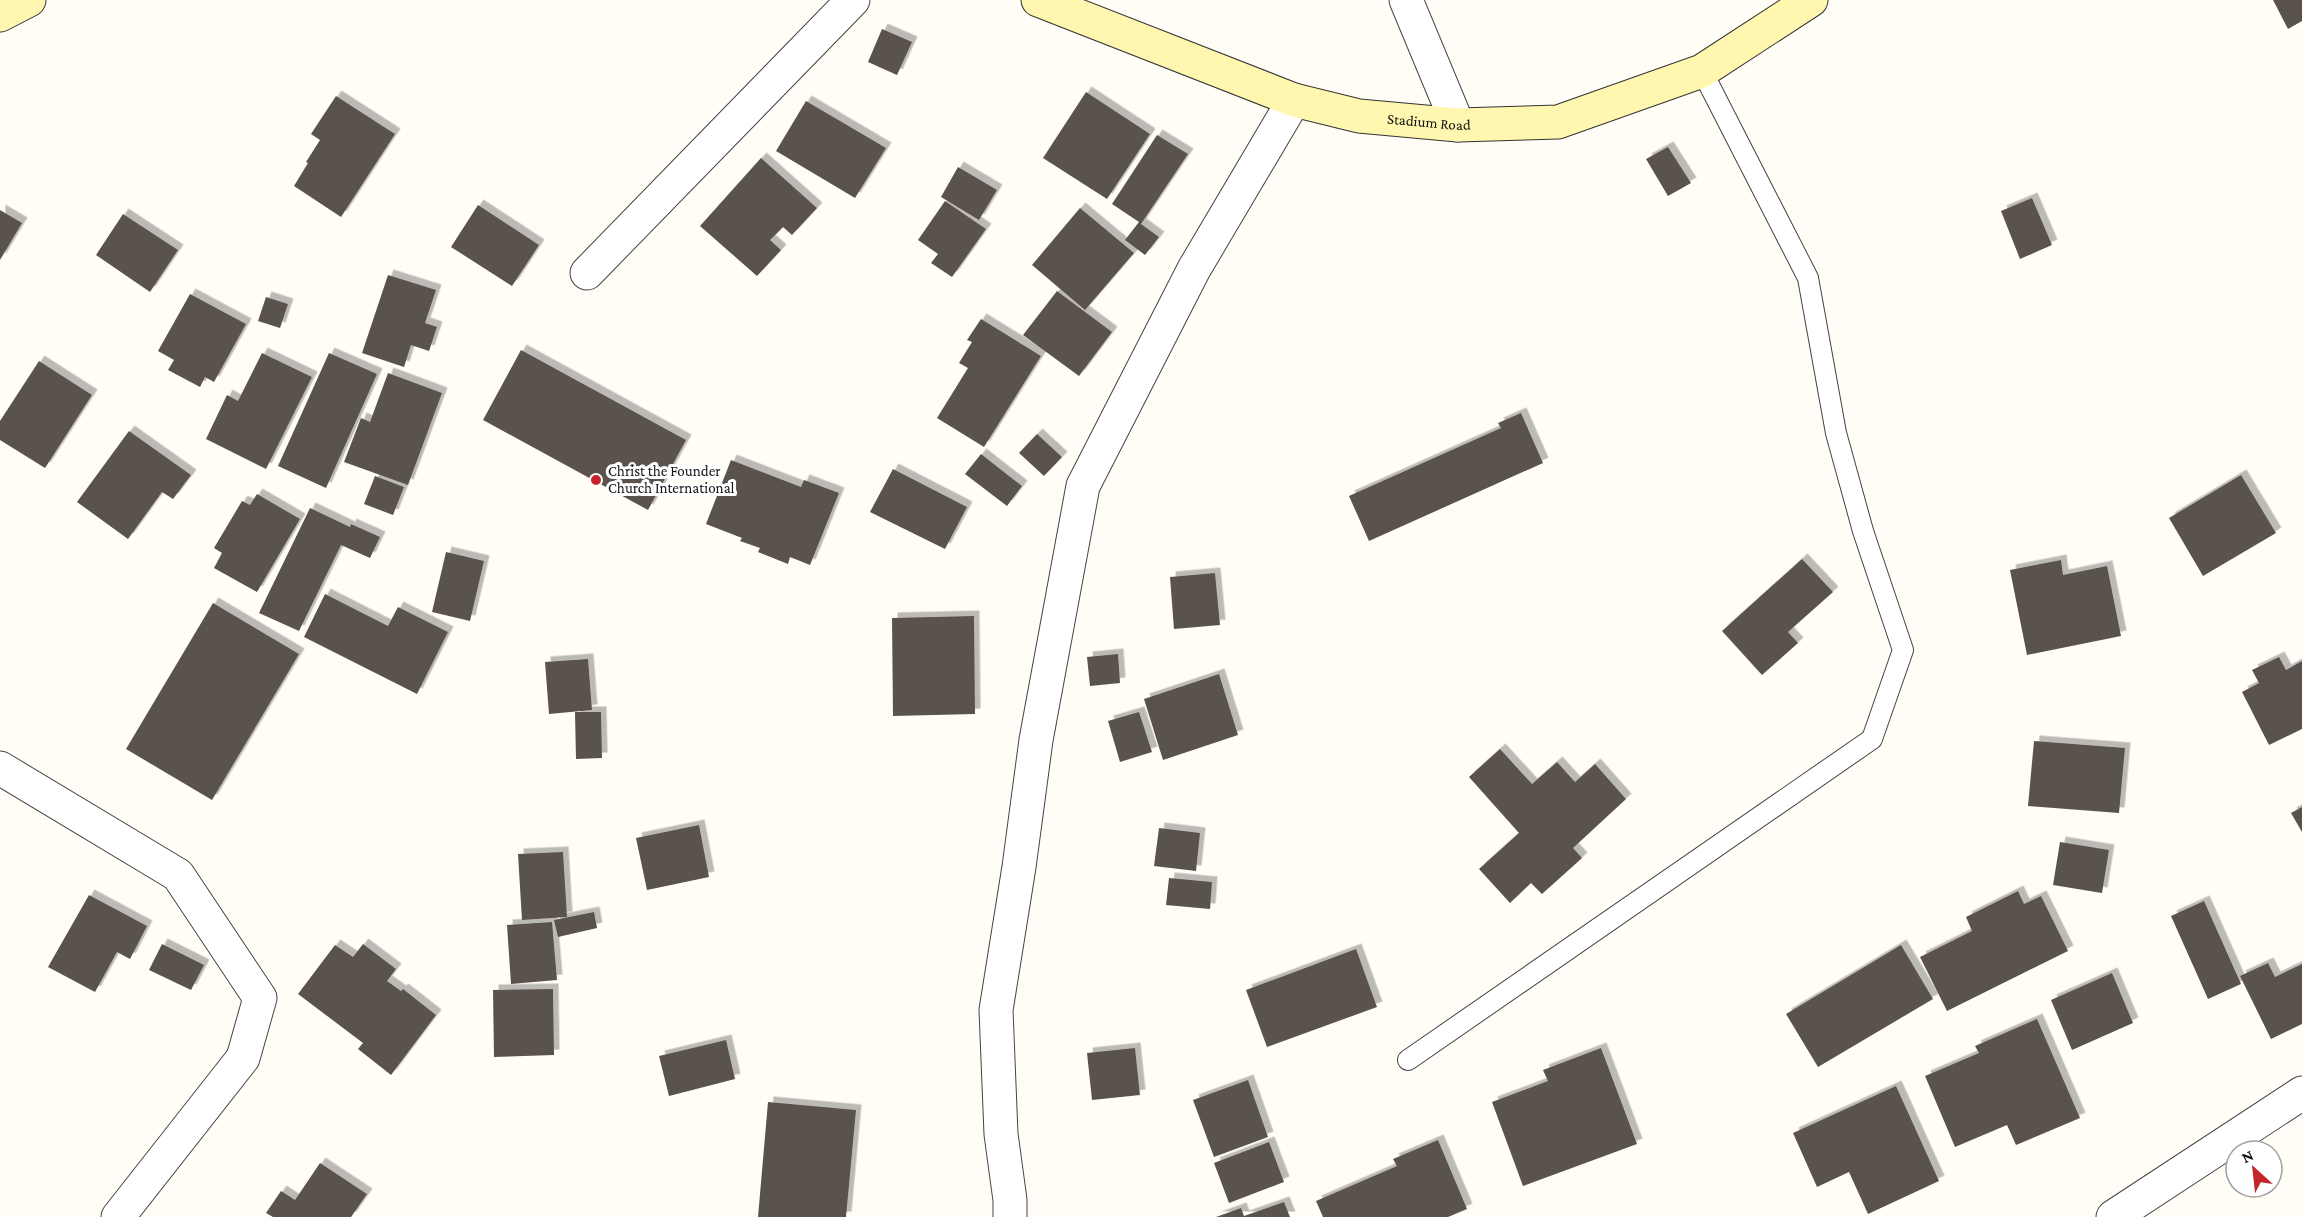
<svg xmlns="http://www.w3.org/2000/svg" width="2302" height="1217" font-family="'Crimson Pro',serif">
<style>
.building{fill:#5a524d;filter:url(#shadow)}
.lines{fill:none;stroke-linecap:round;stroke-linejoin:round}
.service-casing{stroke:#444;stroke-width:22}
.minor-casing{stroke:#444;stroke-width:35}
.secondary-casing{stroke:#333;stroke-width:35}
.service{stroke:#fff;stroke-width:20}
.minor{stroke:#fff;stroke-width:33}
.secondary{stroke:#fff7b0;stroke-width:33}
.poi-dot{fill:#c4252b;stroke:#fff;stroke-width:2}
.labels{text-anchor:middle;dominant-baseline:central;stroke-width:6;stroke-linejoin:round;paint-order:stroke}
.street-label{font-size:15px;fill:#111;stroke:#fff}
.poi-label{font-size:15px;fill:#111;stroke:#fff;text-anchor:start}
</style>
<defs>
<filter id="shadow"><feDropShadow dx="5.5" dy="-5.5" stdDeviation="0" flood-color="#0004"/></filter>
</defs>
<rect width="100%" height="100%" fill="#fffdf5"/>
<path class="building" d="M2273 0H2302V21L2288 29Z
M882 29 912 42 897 75 868 62Z
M1086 92 1150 134 1107 199 1043 158Z
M336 96 395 134 341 217 294 186 308 163 306 162 320 140 311 134Z
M806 101 886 148 855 198 776 151Z
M1157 135 1188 154 1141 224 1159 237 1145 255 1125 240 1139 222 1112 204Z
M1668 147 1691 183 1668 196 1646 159Z
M761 158 817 208 792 235 783 227 770 240 781 250 757 276 700 226Z
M958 167 997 190 979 220 941 197Z
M2032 198 2052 245 2020 259 2001 211Z
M945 201 986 229 952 277 931 263 938 254 918 240Z
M478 205 539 245 512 286 451 247Z
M1080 208 1134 253 1085 310 1032 265Z
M0 210 22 223 0 260Z
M123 214 178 250 150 292 96 255Z
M388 275 436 290 425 323 437 327 429 351 411 345 404 367 362 353Z
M1057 291 1112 332 1079 376 1023 335Z
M190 294 246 324 214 382 205 377 200 387 168 370 174 360 158 351Z
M266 297 288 304 280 328 258 321Z
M981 319 1041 356 984 447 937 418 968 368 959 363 972 342 967 340Z
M521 350 686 440 648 510 483 420Z
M262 353 312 377 266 469 206 439 227 395 238 401Z
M329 353 377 374 326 488 278 466Z
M39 361 92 395 45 468 0 440V421Z
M388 373 442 393 408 485 344 462 361 418 370 422Z
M1521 413 1543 463 1369 541 1349 496 1501 428 1498 423Z
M129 431 191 475 173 499 162 492 128 539 77 502Z
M1037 434 1062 457 1044 476 1019 453Z
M981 454 1022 486 1007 506 965 474Z
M731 460 801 487 804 480 839 493 810 565 790 557 788 564 758 552 760 548 740 541 742 538 706 524Z
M893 469 967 507 945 549 870 512Z
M2241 475 2276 533 2203 576 2169 518Z
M375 476 404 487 393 515 364 504Z
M257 494 300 519 257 592 214 568 222 553 214 548 242 501 250 505Z
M310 508 350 527 351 524 380 537 370 558 341 545 299 631 259 613Z
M446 552 484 561 470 621 432 612Z
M1802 559 1833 592 1788 632 1798 643 1762 675 1722 631Z
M2061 560 2063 575 2107 566 2121 636 2027 655 2010 570Z
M1215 573 1220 625 1174 629 1170 577Z
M325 594 388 626 398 607 448 632 417 694 304 637Z
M213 603 299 654 212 800 126 749Z
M974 616 975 714 893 716 892 618Z
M1118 654 1120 683 1090 686 1087 657Z
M2279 657 2286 670 2302 661V729L2269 745 2242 692 2259 683 2252 670Z
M588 659 592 710 549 714 545 662Z
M1219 674 1238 735 1163 760 1144 699Z
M575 712H601L602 758 576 759Z
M1139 712 1152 752 1120 762 1108 721Z
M2034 741 2125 748 2119 813 2028 806Z
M1500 749 1532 784 1557 762 1575 782 1595 764 1626 799 1573 848 1582 858 1542 894 1531 883 1510 903 1479 869 1519 833 1469 777Z
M2302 807V832L2291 813Z
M699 825 709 877 647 890 636 838Z
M1159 828 1200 833 1196 871 1154 866Z
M2060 842 2109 850 2102 893 2053 885Z
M563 852 567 917 522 920 518 854Z
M1169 878 1212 882 1210 909 1166 905Z
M2018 891 2024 904 2041 896 2068 951 1947 1011 1920 957 1972 931 1966 917Z
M89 895 147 926 130 959 117 952 95 992 48 967Z
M2204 901 2241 984 2208 999 2171 916Z
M594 912 597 928 558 937 554 920Z
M552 922 557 980 511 984 507 925Z
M162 944 204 965 191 990 149 970Z
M363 944 396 969 387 981 401 991 403 989 436 1015 391 1075 358 1049 363 1043 298 994 335 945 353 957Z
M1901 945 1933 999 1818 1067 1786 1014Z
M1356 949 1377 1007 1267 1047 1246 990Z
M2268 963 2275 977 2302 964V1024L2271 1039 2240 976Z
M2112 973 2133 1023 2072 1050 2051 1000Z
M553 989 554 1055 494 1057 493 990Z
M2037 1019 2080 1118 2016 1145 2007 1125 1955 1147 1925 1076 1979 1053 1975 1046Z
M726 1040 735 1079 669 1096 659 1056Z
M1135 1048 1140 1095 1092 1100 1087 1053Z
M1601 1048 1637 1144 1523 1186 1492 1102 1548 1081 1543 1070Z
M1248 1080 1268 1137 1214 1157 1193 1100Z
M1896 1086 1939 1181 1868 1214 1849 1172 1817 1187 1793 1133Z
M768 1102 856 1110 846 1217H758Z
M1438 1140 1467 1209 1448 1217H1323L1316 1201 1397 1166 1393 1159Z
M1269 1142 1284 1182 1229 1203 1214 1163Z
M320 1163 367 1194 351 1217H273L266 1213 281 1191 295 1200Z
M1284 1202 1290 1217H1216L1241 1208 1244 1216Z"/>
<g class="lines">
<defs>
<path id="service" d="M1408 1060 1872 739 1903 650 1863 531 1836 433 1808 278 1702 71"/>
<path id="minor" d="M1406 0 1458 125
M587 273 853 0
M0 768 178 875 260 998 243 1058 118 1217
M1010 1217V1200L1001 1134 996 1010 1019 867 1036 740 1083 486 1194 269 1294 100
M2113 1217 2302 1093"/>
<g id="secondary">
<path id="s1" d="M1038 0 1294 100 1359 116 1458 125 1558 122 1702 71 1811 0"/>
<path d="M0 15 29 0"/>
</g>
</defs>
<use href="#service" class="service-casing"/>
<use href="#minor" class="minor-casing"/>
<use href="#secondary" class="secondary-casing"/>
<use href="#service" class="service"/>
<use href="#minor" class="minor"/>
<use href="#secondary" class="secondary"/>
</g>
<circle class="poi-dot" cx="596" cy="480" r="6"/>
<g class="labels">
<g class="street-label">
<text stroke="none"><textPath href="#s1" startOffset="412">Stadium Road</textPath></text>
</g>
<g class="poi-label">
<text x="608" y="471">Christ the Founder<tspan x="608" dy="17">Church International</tspan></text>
</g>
</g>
<g transform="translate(2254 1169) rotate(333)"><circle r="28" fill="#ffffff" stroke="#a0a0a0" stroke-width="1.5"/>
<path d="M0-4.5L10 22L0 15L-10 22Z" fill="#c4252b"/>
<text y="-9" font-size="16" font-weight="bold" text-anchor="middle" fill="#111111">N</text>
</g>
</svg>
